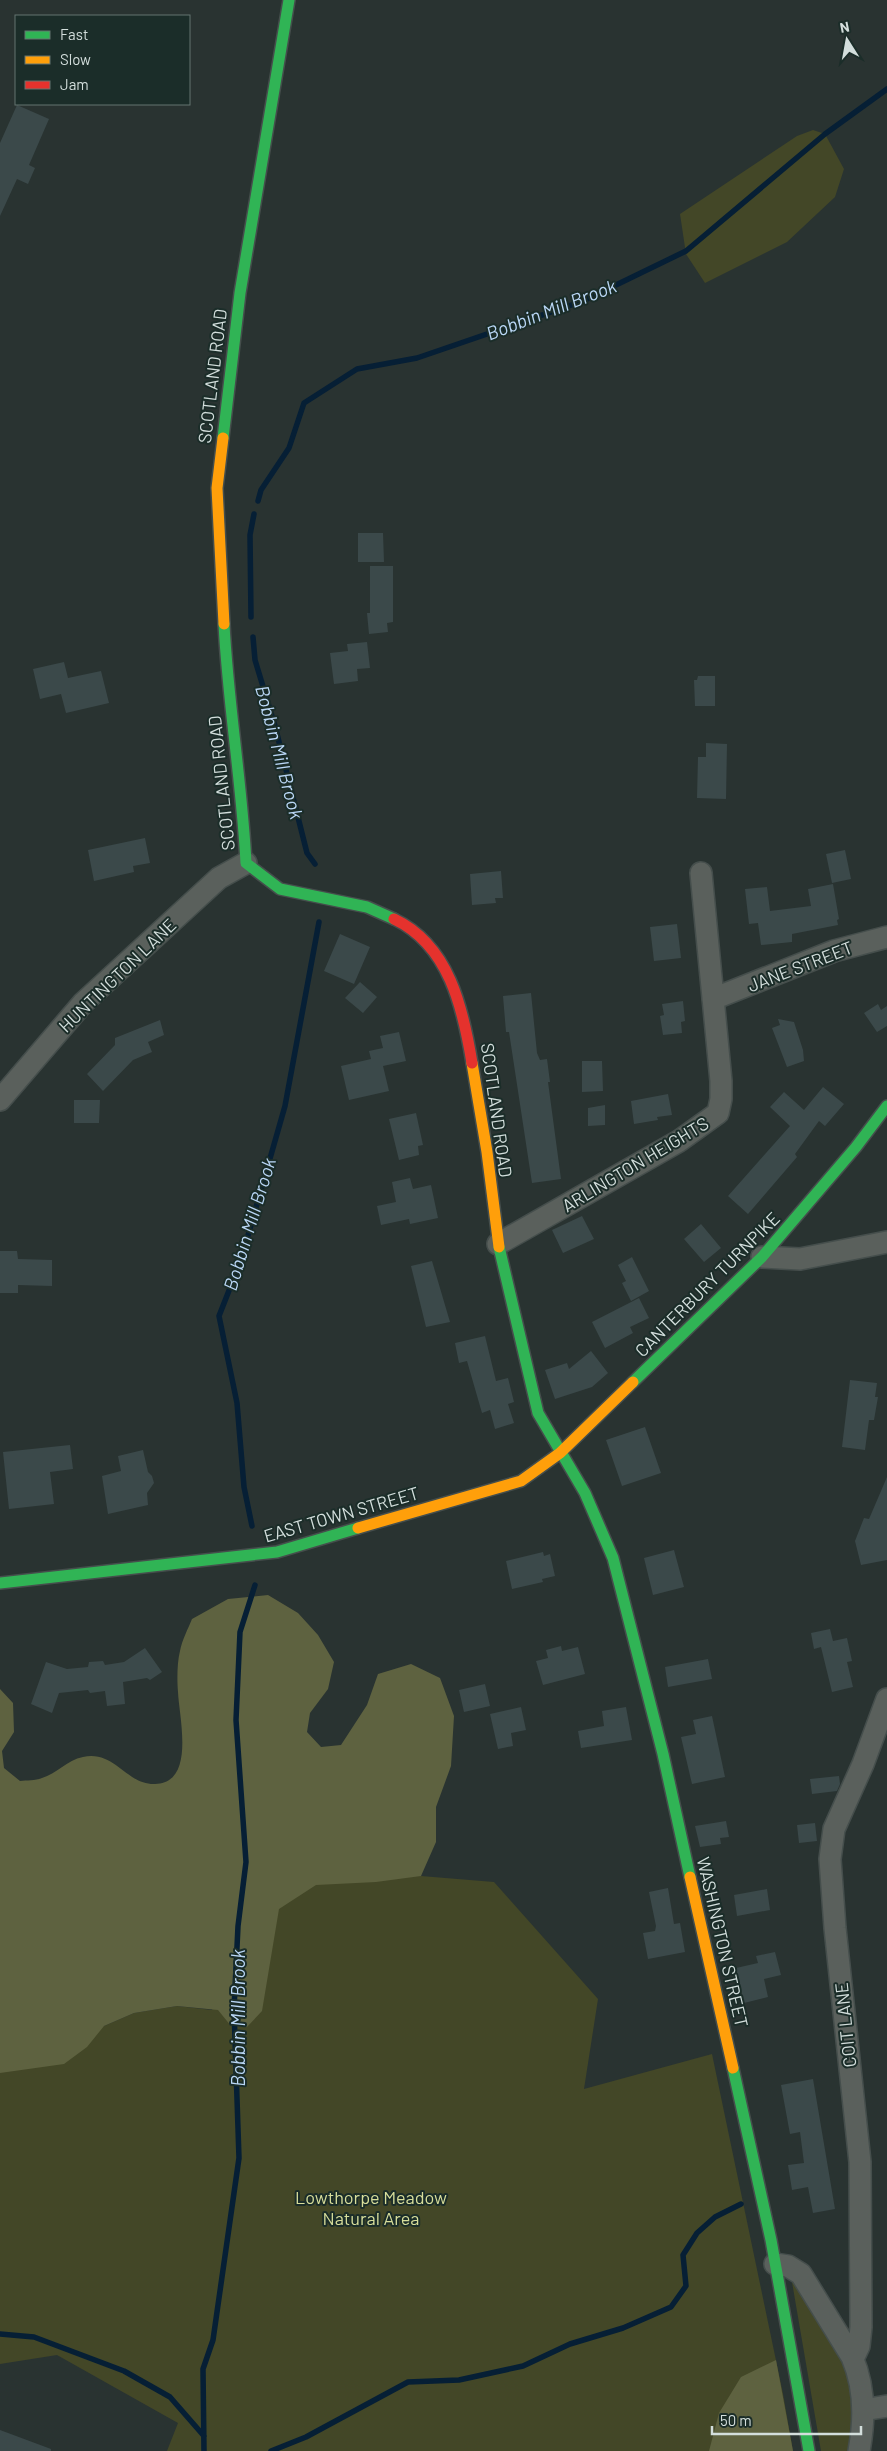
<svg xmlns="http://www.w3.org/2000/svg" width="887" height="2451" font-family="Barlow,sans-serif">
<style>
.green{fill:#434727}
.forest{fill:#5e6240}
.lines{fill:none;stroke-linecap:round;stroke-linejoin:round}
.stream{stroke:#061f35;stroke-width:5.5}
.building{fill:#3b494a}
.street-casing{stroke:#454e4c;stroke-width:24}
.fast-casing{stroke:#454e4c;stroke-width:14}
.slow-casing{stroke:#454e4c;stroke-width:14}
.jam-casing{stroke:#454e4c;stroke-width:14}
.street{stroke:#5a605c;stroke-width:21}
.fast{stroke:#30b455;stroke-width:11}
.slow{stroke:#ff9f0a;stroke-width:11}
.jam{stroke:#e5322d;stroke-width:11}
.labels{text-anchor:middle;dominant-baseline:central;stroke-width:4;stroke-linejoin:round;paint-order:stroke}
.street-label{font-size:18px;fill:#d3dedc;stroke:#1b2d29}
.park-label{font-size:18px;fill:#d8de9b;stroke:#1b2d29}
.water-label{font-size:19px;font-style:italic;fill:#bad7f6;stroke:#1b2d29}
</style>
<rect width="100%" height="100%" fill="#293331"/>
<path class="green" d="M813 130 825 134 844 169 835 197 787 242 705 283 686 254 680 214 797 136Z
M408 1789 421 1876 494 1882 598 1999 584 2089 712 2054 783 2394 793 2451H167L178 2423 57 2355 0 2364V2051L104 2026 134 2013 177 2006 212 2010 229 1939Z
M797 2280C816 2312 843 2345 852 2382 857 2404 851 2429 849 2451H821L792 2282Z"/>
<path class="forest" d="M268 1595 298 1613 318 1635 334 1662 328 1689 310 1713 307 1732 321 1747 341 1745 367 1705 378 1674 411 1664 440 1678 454 1716 451 1766 436 1807V1842L421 1876 376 1882 316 1885 279 1909 262 2011 247 2027 231 2026 218 2010 177 2006 134 2013 104 2026 87 2047 64 2064 0 2073V1689L13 1703 14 1732 2 1751 4 1768 20 1781C27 1780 35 1781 42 1778 56 1774 67 1760 83 1757 115 1750 126 1785 155 1784 196 1783 179 1717 178 1692 177 1680 177 1663 180 1651 182 1640 188 1629 192 1619L228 1599Z
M776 2360 793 2451H709L719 2413 741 2377Z"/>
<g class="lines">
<path class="stream" d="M258 501 261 490 289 448 304 403 357 369 417 358 583 301 686 251 825 134 887 89
M251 617 250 535 254 514
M253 637 255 660 275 726 307 853 315 864
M252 1526 244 1487 237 1403 219 1316 241 1260 285 1106 319 922
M0 2334 34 2337 124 2371 170 2397 204 2436
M204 2451 203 2369 213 2340 239 2158 234 2009 238 1926 246 1862 236 1720 240 1632 255 1585
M271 2451 306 2437 408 2382 459 2380 523 2366 570 2344 623 2328 671 2307 686 2286 683 2255 697 2233 715 2217 741 2204"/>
</g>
<path class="building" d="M17 105 49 119 29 165 35 168 28 184 17 179 0 216V143Z
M358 533H383L384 562H358Z
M370 566H393V622L387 623 388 632 369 634 367 613H370Z
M367 642 370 668 357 669 358 681 334 684 330 653 348 651 347 644Z
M64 662 68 678 101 671 109 703 66 713 61 694 40 699 33 669Z
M698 676H715V706H695L694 680H697Z
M706 743 727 744 726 799 697 798 698 757H706Z
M145 838 150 863 133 866 134 872 94 881 88 850Z
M845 850 851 879 832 883 826 854Z
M501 871 503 898H495L496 903 472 905 470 874Z
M833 884 839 919 837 920 838 925 792 934V942L761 945 758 923 749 924 745 889 767 887 770 911 811 906 808 889Z
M677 924 681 958 654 961 650 927Z
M340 934 370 947 354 984 324 971Z
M360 982 377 997 363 1013 345 998Z
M531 993 537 1053 540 1060 547 1059 550 1082H548L561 1179 532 1183 509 1032H506L503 996Z
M683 1001 685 1021 681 1022 682 1033 663 1035 660 1016 664 1015 662 1004Z
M878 1004 881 1010 887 1006V1026L877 1032 864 1013Z
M778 1019 794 1022 803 1050 804 1061 787 1067 772 1028 780 1025Z
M160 1020 164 1035 148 1042 152 1052 133 1060 103 1091 87 1074 115 1045V1038Z
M399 1032 406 1061 383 1066 389 1091 349 1100 341 1066 371 1059 369 1051 383 1048 380 1036Z
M582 1061H602L603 1091 582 1092Z
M823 1087 844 1104 825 1126 819 1121 795 1154 797 1157 748 1214 728 1196 790 1126 770 1107 784 1092 804 1110Z
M668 1094 672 1115 657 1117 658 1120 634 1124 631 1101Z
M74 1100H100L99 1123H74Z
M605 1105V1125L588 1126V1108Z
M416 1113 423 1145 418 1146 419 1155 399 1160 389 1119Z
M410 1178 413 1189 431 1185 438 1218 410 1224 409 1219 381 1225 377 1206 396 1202 392 1182Z
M582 1216 594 1239 563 1253 552 1230Z
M701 1224 721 1248 704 1262 684 1239Z
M0 1251H17L18 1259 52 1260V1286L18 1285V1293H0Z
M632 1257 649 1291 631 1301 622 1283 626 1281 618 1265Z
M432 1261 450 1322 426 1327 411 1266Z
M639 1298 649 1318 630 1327 633 1333 605 1348 592 1322Z
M485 1336 496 1381 508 1378 514 1402 508 1404 514 1423 495 1429 490 1410 482 1413 467 1361 459 1363 455 1343Z
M591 1351 608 1373 592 1387 555 1399 545 1370 567 1363 569 1369Z
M850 1380 877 1383 875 1397H878L874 1420H869L865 1450 842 1447Z
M645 1427 661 1473 622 1486 606 1440Z
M70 1445 73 1469 50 1472 54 1504 9 1509 3 1452Z
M143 1450 148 1472 152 1476 154 1483 147 1493 148 1505 108 1514 102 1476 121 1471 118 1456Z
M887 1477V1560L861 1565 855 1541 864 1518 869 1519Z
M674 1550 684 1587 653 1595 644 1558Z
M543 1552 544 1556 550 1554 555 1576 542 1579 543 1582 512 1589 506 1561Z
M830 1629 833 1641 847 1638 852 1661 847 1662 853 1687 832 1692 821 1647 814 1649 811 1633Z
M561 1646 562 1651 578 1647 585 1674 543 1685 536 1661 548 1658 546 1650Z
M145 1648 162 1672 150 1680 147 1678 123 1682 125 1704 107 1706 105 1691 90 1693 88 1690 59 1693 52 1713 31 1704 46 1662 67 1669 88 1667 89 1662 103 1661 105 1665 124 1662Z
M708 1659 712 1679 668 1687 665 1667Z
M485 1684 490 1706 464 1712 459 1690Z
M521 1707 526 1730 511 1733 513 1746 498 1749 490 1714Z
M626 1707 632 1740 581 1748 578 1731 604 1726 602 1711Z
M712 1716 725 1777 692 1784 681 1737 696 1734 693 1720Z
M839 1776 840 1784 837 1791 812 1794 810 1779Z
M726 1821 729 1837 720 1838 721 1844 700 1847 695 1826Z
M815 1823 817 1841 799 1843 797 1825Z
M668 1888 674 1924 680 1923 685 1952 648 1959 643 1933 655 1931 656 1926 649 1892Z
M767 1889 770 1910 737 1916 734 1895Z
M775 1952 781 1975 764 1979 768 1997 744 2003 736 1968 758 1963 756 1956Z
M813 2079 835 2209 813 2213 808 2187 792 2190 788 2165 804 2163 800 2132 790 2134 781 2085Z
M0 2430 51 2449V2451H0Z"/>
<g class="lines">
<defs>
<path id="street" d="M713 999 834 951 887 937
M0 1100 83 1003 219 878 246 863
M498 1244 679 1141 718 1113 721 1099V1081L701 873
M762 1257 800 1259 887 1242
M775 2264 788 2266 801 2274 852 2357C865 2387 865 2419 859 2451
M853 2359 859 2346 861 2327 860 2162 835 1928 830 1859 834 1829 863 1764 887 1699
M863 2410 887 2406"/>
<path id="fast" d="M223 438 240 293 289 0
M224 624C228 704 242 783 246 863L280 889 367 907 394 919
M499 1247 538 1413 585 1493 613 1558 663 1754 690 1877
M633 1382 762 1257 856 1147 887 1106
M0 1583 277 1552 358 1528
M733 2068 771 2240 809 2451"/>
<path id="slow" d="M223 438 217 488 224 624
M472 1063 487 1152 499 1247
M358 1528 521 1481 560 1453 633 1382
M690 1877 733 2068"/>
<path id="jam" d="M394 919C449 945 463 1008 472 1063"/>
</defs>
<use href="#street" class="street-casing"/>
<use href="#fast" class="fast-casing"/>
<use href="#slow" class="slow-casing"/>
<use href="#jam" class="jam-casing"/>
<use href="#street" class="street"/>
<use href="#fast" class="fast"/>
<use href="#slow" class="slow"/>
<use href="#jam" class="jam"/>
</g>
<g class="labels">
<g class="street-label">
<text transform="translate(212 376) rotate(-83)">SCOTLAND ROAD</text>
<text transform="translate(221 783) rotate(-96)">SCOTLAND ROAD</text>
<text transform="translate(800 966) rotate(-21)">JANE STREET</text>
<text transform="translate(117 975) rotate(-44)">HUNTINGTON LANE</text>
<text transform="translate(497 1110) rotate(82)">SCOTLAND ROAD</text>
<text transform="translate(635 1164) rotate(-31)">ARLINGTON HEIGHTS</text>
<text transform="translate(707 1284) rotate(-45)">CANTERBURY TURNPIKE</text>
<text transform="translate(341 1514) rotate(-16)">EAST TOWN STREET</text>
<text transform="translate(723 1942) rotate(77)">WASHINGTON STREET</text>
<text transform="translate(845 2025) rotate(-96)">COIT LANE</text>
</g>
<g class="park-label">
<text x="371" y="2197">Lowthorpe Meadow<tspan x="371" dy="21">Natural Area</tspan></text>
</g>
<g class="water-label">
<text transform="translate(551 309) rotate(-21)">Bobbin Mill Brook</text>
<text transform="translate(280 752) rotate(75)">Bobbin Mill Brook</text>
<text transform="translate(249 1224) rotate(-73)">Bobbin Mill Brook</text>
<text transform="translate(237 2018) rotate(-90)">Bobbin Mill Brook</text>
</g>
</g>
<rect x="15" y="15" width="175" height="90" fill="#1b2d29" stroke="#657471"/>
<rect x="25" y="31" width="25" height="8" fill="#30b455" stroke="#657471"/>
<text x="60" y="40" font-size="15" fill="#d3dedc">Fast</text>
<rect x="25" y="56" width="25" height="8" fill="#ff9f0a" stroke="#657471"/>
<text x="60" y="65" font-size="15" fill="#d3dedc">Slow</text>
<rect x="25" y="81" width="25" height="8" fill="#e5322d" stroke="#657471"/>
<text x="60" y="90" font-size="15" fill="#d3dedc">Jam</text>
<g transform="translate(847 40) rotate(349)" stroke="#1b2d29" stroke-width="4" paint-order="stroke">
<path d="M0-4L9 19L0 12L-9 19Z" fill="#d3dedc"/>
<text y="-8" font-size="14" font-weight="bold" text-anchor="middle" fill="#d3dedc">N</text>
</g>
<path d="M712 2426v8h149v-8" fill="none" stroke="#d3dedc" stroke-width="2.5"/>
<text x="720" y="2426" font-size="15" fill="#d3dedc" stroke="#1b2d29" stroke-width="4" paint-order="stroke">50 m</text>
</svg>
